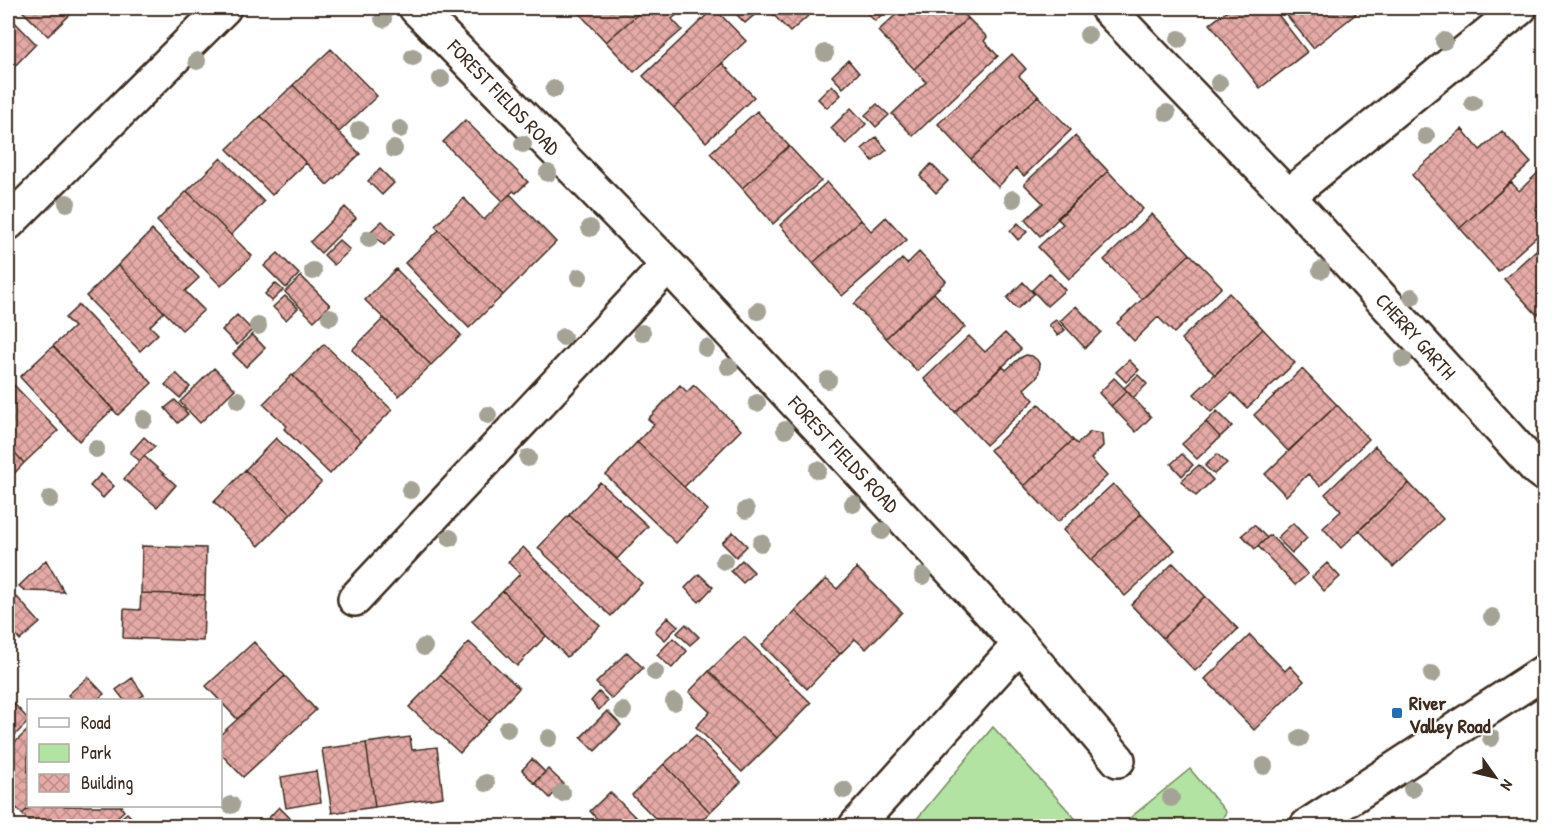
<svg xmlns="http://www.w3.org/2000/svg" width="1552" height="834" font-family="'Patrick Hand',sans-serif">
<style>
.park{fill:#b3e3a2;stroke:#778660;stroke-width:1.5}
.building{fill:url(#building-cross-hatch);stroke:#3b2a1e;stroke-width:1.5}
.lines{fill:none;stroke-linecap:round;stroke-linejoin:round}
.street-casing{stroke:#3b2a1e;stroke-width:38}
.secondary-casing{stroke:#3b2a1e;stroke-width:38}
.street{stroke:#fff;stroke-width:33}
.secondary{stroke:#fff;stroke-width:33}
.tree{fill:#a4a395}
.poi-dot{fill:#1f6fb2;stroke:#fff;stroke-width:2}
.labels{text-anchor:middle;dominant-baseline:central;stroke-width:4.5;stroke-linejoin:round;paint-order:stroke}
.street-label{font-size:20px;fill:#3b2a1e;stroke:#fff}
.poi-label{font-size:20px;font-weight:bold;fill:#3b2a1e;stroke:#fff;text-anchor:start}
</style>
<defs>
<pattern id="building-cross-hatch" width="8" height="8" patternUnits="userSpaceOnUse" patternTransform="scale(1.5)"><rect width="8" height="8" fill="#e5aaa7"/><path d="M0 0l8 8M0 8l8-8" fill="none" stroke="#bb8b87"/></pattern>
</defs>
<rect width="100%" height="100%" fill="#fff"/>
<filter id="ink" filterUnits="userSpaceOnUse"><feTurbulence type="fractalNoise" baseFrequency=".0167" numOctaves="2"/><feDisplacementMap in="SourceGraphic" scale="12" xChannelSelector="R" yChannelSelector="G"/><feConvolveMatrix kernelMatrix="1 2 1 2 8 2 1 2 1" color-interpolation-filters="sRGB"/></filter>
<g filter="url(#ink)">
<path class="park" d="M993 727 1082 826H911Z
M1190 769 1226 812 1218 826H1120Z"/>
<path class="building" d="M19 8H77L48 36Z
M580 8H645L606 42 577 11Z
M645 8H684L672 19 682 30 634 72 606 42Z
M714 8 746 41 674 108 643 76Z
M730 8H755L759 11 745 23Z
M767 8H817L790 32Z
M862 8H890L875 21Z
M903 8H959L968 18 914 69 878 31Z
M1231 8H1273L1307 52 1260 88 1210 24Z
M1281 8H1351L1356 14 1313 48Z
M8 15 36 44 8 73Z
M968 18 987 37 984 41 998 56 913 136 892 114 926 82 914 69Z
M331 49 377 96 339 132 293 85Z
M1012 54 1026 69 1019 76 1038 96 971 159 938 124Z
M848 60 859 73 843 88 832 76Z
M722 63 754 97 706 142 674 108Z
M293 85 360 154 327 185 261 116Z
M832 85 841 95 827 108 818 99Z
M1038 96 1071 130 1024 176 1016 168 998 187 971 159Z
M877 104 889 115 876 127 865 115Z
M851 108 866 124 846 144 831 128Z
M757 111 789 146 742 188 710 153Z
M261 116 306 163 272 195 227 149Z
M465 120 528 182 516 193 513 191 503 201 443 142Z
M1462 129 1480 150 1502 131 1531 163 1460 228 1412 175Z
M1075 136 1108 171 1040 236 1025 220 1043 203 1024 184Z
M876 137 887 150 873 161 862 149Z
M789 146 821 181 773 224 742 188Z
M221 158 264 202 231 235 187 191Z
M931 164 948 181 936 193 920 176Z
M380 169 394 183 382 195 368 181Z
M1108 171 1143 209 1069 279 1038 247 1063 224 1057 218Z
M1540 171 1544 177V199L1535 208 1544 219V230L1498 271 1460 228 1511 182 1519 191Z
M827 182 861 220 813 263 780 225Z
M187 191 252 256 221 286 157 221Z
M510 194 556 242 503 295 435 226 464 198 484 220Z
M345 207 356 218 321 253 310 242Z
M1152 214 1190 254 1142 299 1104 260Z
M886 217 907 240 842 296 813 263 861 220 871 231Z
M382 221 395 234 384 245 370 232Z
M1018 223 1027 232 1018 240 1010 231Z
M152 230 199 278 185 291 204 310 182 330 118 265Z
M439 230 503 295 469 328 405 263Z
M339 240 350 250 334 265 324 255Z
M1544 243V309L1537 315 1504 279Z
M919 252 946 281 886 338 854 304 902 259 907 264Z
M278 253 299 274 286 288 264 266Z
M1190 254 1222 287 1174 333 1158 317 1134 341 1117 323Z
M118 265 164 312 150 326 158 334 140 351 86 296Z
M396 269 461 335 431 365 365 300Z
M1049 273 1065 290 1047 306 1032 290Z
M301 276 330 305 314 321 285 292Z
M1023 282 1034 294 1017 309 1007 298Z
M275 283 283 290 272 301 265 294Z
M934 293 965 327 917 371 886 338Z
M1229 293 1263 329 1215 375 1181 339Z
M285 296 298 308 286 320 273 307Z
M79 305 152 383 118 415 53 346 74 327 65 318Z
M1076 306 1101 332 1085 348 1060 321Z
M237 315 252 330 237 345 222 330Z
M384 318 431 365 399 396 352 350Z
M1056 320 1065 330 1058 336 1049 325Z
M1263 329 1295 363 1247 408 1232 393 1211 412 1194 394Z
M1005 333 1021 349 955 412 924 379 969 336 985 352Z
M252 334 265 348 246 367 233 354Z
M324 344 392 410 361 441 293 376Z
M53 346 113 409 79 441 20 377Z
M1026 355 1032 356 1037 360 1040 365 1038 376 1024 389 1034 400 986 445 955 412 1002 366 1006 370 1020 358Z
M1129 360 1139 370 1126 382 1116 372Z
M214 368 235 389 200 423 180 402Z
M1302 369 1337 405 1288 451 1254 415Z
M176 373 190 387 180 398 165 385Z
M292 375 361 441 330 474 284 429 287 426 263 404Z
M1138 375 1147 384 1133 398 1124 388Z
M1114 378 1127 391 1111 406 1099 393Z
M14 385 58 431 24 463 8 445V391Z
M680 385 687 392 694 385 741 430 684 487 637 442 654 424 648 419Z
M1127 391 1151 417 1136 432 1111 406Z
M175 400 188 414 178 423 165 408Z
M1039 404 1073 440 1024 486 990 450Z
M1337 405 1369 439 1320 486 1308 474 1286 496 1265 474Z
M1217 411 1232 426 1220 437 1206 422Z
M1206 422 1220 437 1197 459 1182 444Z
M1090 432 1102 434 1103 446 1091 459 1107 476 1058 522 1024 486 1073 440 1077 444Z
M144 437 155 447 144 456 140 461 130 453Z
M276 438 321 482 291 514 245 470Z
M637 442 708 510 676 543 606 475Z
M8 445 24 463 8 480Z
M1375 446 1409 483 1341 548 1323 528 1341 511 1325 494Z
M1182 454 1193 465 1182 476 1171 464Z
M1217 454 1227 463 1214 474 1205 466Z
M144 456 176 485 157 507 124 479Z
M1199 465 1213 480 1196 496 1181 481Z
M245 470 291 514 259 546 214 502Z
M101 474 114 486 103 498 90 486Z
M600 482 648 526 617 559 569 515Z
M1409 483 1443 519 1393 567 1359 530Z
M1113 484 1141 514 1091 560 1063 530Z
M1141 514 1175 550 1125 596 1091 560Z
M569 515 642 583 611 616 538 548Z
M1293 523 1307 538 1292 553 1277 538Z
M1254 525 1267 538 1255 549 1242 535Z
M733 532 747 546 736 557 722 543Z
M1270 535 1308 574 1295 585 1258 546Z
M142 546 206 548 205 595 141 593Z
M523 547 600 626 567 657 503 591 520 574 508 562Z
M46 560 64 592 25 591 19 586Z
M742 560 754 572 743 583 731 571Z
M1173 563 1205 596 1163 638 1131 605Z
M1327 563 1340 577 1324 591 1312 577Z
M857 568 902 612 866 649 855 639 840 654 795 611 826 579 837 589Z
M699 574 713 587 699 602 685 588Z
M503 591 546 636 517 666 472 621Z
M141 593 205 595 203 641 123 638 124 609 140 610Z
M1205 596 1238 629 1195 671 1163 638Z
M17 597 40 623 20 640 8 626V605Z
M795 611 840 654 807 689 762 645Z
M668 617 678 626 665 640 655 631Z
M686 624 699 637 690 645 677 633Z
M1250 635 1285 671 1290 666 1304 681 1254 730 1205 679Z
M744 637 811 703 777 738 709 671Z
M673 638 687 651 672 668 657 655Z
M254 642 285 676 237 719 206 686Z
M469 642 519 688 489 721 440 675Z
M627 652 643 668 612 699 596 683Z
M709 671 777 738 742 772 696 727 710 712 689 692Z
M440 675 489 721 460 753 409 707Z
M285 676 316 710 243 777 220 753V735Z
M88 677 104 694 96 700H73L68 695Z
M132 678 144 695 136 700H124L116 690Z
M599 692 608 701 599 710 591 701Z
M8 697 28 719V722L8 742Z
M607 711 621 725 595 751 581 737Z
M28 730V806H31L22 814 8 799V749Z
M696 735 741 782 710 812 664 764Z
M410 737 412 750 437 747 443 797 375 807 366 743Z
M366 743 375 807 332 813 322 749Z
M532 759 545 772 534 783 522 770Z
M664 764 710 812 696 826H663L632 795Z
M548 769 563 783 550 798 535 783Z
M316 771 321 802 286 808 281 777Z
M610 792 644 826H600L602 824 590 811Z
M31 806H123L121 807 124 811 107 826H34L22 814Z
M279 807 291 819 284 826H268L264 823Z
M127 813 135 821 128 826H111Z"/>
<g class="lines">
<defs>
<path id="street" d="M416 8 668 265 1020 644 1118 760
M1107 8 1288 196 1536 468 1544 474
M1288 196 1520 8
M8 223 224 8
M355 599 668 265
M856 826 1020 644"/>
<path id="secondary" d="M1307 826 1544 672"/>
</defs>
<use href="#street" class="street-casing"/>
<use href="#secondary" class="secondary-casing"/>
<use href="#street" class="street"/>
<use href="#secondary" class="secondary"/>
</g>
<g class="tree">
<circle cx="383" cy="19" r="9"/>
<circle cx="1088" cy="35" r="9"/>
<circle cx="1179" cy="39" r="9"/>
<circle cx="1444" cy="41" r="9"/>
<circle cx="825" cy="53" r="9"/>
<circle cx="413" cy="57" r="9"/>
<circle cx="197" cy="61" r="9"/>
<circle cx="441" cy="79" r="9"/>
<circle cx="1219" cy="83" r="9"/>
<circle cx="554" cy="89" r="9"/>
<circle cx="1473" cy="103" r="9"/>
<circle cx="1167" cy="113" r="9"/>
<circle cx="400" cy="129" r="9"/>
<circle cx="359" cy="130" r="9"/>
<circle cx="1426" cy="136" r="9"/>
<circle cx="523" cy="144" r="9"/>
<circle cx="394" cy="149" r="9"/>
<circle cx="548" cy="173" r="9"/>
<circle cx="1013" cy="199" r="9"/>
<circle cx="67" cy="203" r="9"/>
<circle cx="590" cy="228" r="9"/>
<circle cx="369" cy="239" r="9"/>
<circle cx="1321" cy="270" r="9"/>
<circle cx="313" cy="271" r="9"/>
<circle cx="579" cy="277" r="9"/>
<circle cx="1412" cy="297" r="9"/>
<circle cx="758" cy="311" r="9"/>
<circle cx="330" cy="317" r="9"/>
<circle cx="258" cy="326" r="9"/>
<circle cx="642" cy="333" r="9"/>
<circle cx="563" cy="337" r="9"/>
<circle cx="706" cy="348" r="9"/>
<circle cx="1403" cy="359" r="9"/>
<circle cx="729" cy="367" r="9"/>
<circle cx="828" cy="380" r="9"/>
<circle cx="238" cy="400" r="9"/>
<circle cx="757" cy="403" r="9"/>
<circle cx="488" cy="415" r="9"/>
<circle cx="144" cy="419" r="9"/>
<circle cx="785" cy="430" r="9"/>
<circle cx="96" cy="449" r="9"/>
<circle cx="528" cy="458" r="9"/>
<circle cx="818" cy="470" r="9"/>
<circle cx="410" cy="490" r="9"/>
<circle cx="50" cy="499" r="9"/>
<circle cx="853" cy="504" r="9"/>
<circle cx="746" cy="510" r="9"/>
<circle cx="882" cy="531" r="9"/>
<circle cx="450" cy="538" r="9"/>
<circle cx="761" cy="543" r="9"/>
<circle cx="724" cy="561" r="9"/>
<circle cx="923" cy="576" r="9"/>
<circle cx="1492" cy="617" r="9"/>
<circle cx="424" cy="647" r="9"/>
<circle cx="655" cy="672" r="9"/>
<circle cx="1432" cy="674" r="9"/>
<circle cx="674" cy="702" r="9"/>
<circle cx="623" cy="711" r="9"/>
<circle cx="507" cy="729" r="9"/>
<circle cx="549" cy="738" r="9"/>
<circle cx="1300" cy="738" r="9"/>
<circle cx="1491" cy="738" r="9"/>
<circle cx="1264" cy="766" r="9"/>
<circle cx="486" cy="783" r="9"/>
<circle cx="1412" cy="789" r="9"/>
<circle cx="844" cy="790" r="9"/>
<circle cx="562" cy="793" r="9"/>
<circle cx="1171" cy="798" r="9"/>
<circle cx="231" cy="805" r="9"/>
</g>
</g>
<rect class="poi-dot" x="1391" y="707" width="12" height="12" rx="3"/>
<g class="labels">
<g class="street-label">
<text transform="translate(504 97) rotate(46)">FOREST FIELDS ROAD</text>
<text transform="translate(1416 336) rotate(48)">CHERRY GARTH</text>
<text transform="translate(844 454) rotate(47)">FOREST FIELDS ROAD</text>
</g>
<g class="poi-label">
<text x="1409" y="702">River<tspan x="1409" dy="23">Valley Road</tspan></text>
</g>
</g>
<rect width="1552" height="834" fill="none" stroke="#fff" stroke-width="30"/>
<rect x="15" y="15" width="1522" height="804" fill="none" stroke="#3b2a1e" stroke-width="2" filter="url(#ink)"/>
<rect x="27" y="699" width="195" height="108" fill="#ffffff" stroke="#b1aaa5" stroke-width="1.5"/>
<rect x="39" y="718" width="30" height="9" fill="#ffffff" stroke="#b1aaa5" stroke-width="1.5"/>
<text x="81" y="729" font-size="18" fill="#3b2a1e">Road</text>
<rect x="39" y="744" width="30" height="18" fill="#b3e3a2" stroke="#b1aaa5" stroke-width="1.5"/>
<text x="81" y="759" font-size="18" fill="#3b2a1e">Park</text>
<rect x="39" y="774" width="30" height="18" fill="url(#building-cross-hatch)" stroke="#b1aaa5" stroke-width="1.5"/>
<text x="81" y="789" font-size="18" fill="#3b2a1e">Building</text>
<g transform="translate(1495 777) rotate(124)" stroke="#ffffff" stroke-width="4.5" paint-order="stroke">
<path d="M0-4.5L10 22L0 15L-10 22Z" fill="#3b2a1e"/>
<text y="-9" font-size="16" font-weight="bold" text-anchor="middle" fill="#3b2a1e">N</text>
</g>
</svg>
